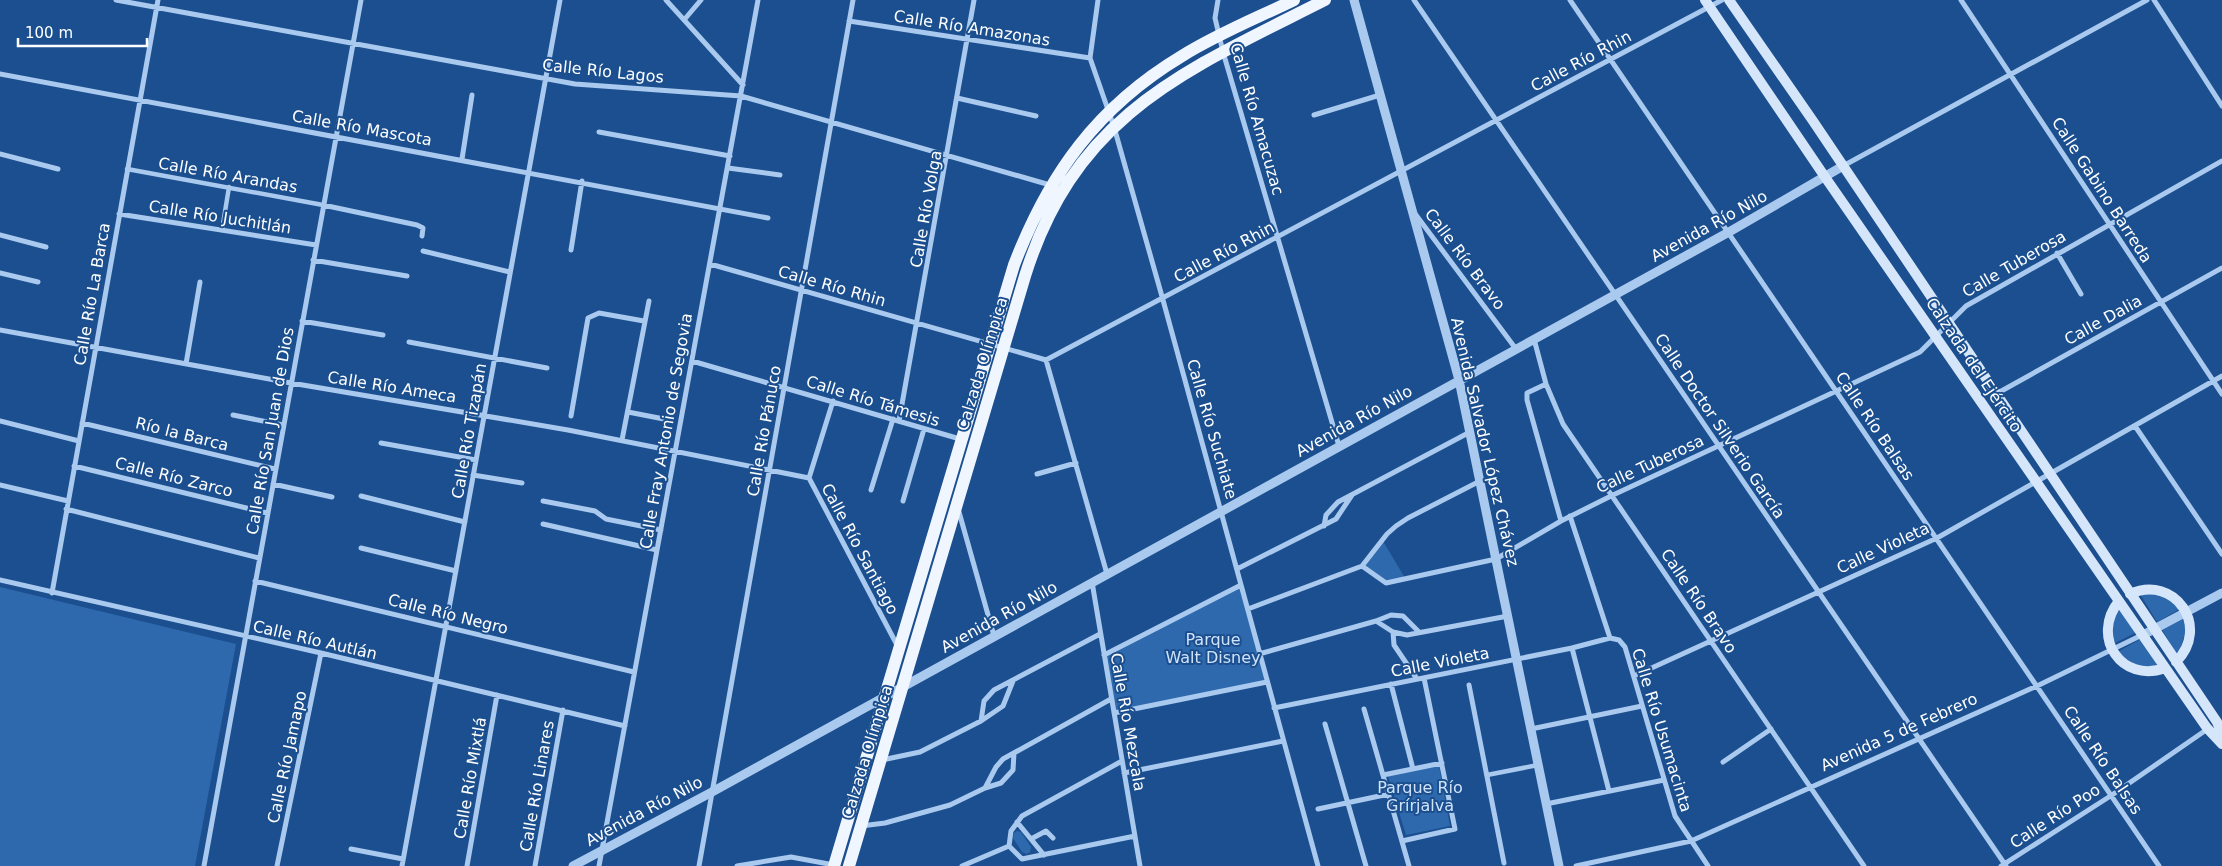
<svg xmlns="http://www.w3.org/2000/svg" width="2222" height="866" font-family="'DejaVu Sans',sans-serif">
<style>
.green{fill:#2e69ad}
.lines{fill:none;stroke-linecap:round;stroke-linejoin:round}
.pedestrian{stroke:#a9c9ee;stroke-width:4.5}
.minor{stroke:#a9c9ee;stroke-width:5}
.tertiary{stroke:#a9c9ee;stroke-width:9}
.secondary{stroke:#d6e6fa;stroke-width:10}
.primary{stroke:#f0f6ff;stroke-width:12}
.labels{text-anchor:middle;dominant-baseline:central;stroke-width:4;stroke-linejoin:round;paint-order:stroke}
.street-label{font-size:16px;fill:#fff;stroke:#1b4f8f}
.park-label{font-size:16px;fill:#cfe3fa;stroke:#1b4f8f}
</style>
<rect width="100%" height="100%" fill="#1b4f8f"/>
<path class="green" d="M1383 541 1405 578 1386 583 1363 566Z
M1241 585 1267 682 1114 713 1104 655Z
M0 587 236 644 195 866H0Z
M2139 592H2161L2180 609 2157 622Z
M2119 605 2137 632 2111 645 2108 632Z
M2184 615 2188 624 2178 656 2161 628Z
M2143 638 2161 663C2146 670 2127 667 2119 651Z
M1439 766 1450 826 1406 835 1388 776Z
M1017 831 1021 832 1031 847 1030 852 1027 854 1022 852 1013 838 1014 833Z"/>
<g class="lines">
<path class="pedestrian" d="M127 169 323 205
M222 230 229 187
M1487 775 1538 765"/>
<path class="minor" d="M116 0 575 84 741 96 1050 185
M666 0 743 85
M1098 0 1090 58 1114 127 1163 300 1318 866
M1218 0 1215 18 1223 52 1339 446
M1414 0 2006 866
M1570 0 2159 866
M1961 0 2222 394
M2154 0 2222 106
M684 20 701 0
M849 21 1090 58
M0 74 768 218
M957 98 1036 116
M1314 115 1380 95
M599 132 730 156
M0 154 58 169
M462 159 472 95
M1843 166 2147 0
M728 168 780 175
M323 205 417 225 423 228 422 236
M119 214 316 245
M1416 215 1516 349
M0 235 46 247
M571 250 582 181
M423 251 510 272
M2057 253 2081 294
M313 260 407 276
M710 264 1046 360 1722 0
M0 273 38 282
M302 321 383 335
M0 330 291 383 568 430 809 478
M1534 339 1546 384 1563 424 1864 866
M409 342 547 368
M1046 360 1107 574
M692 361 960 439
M186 364 200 282
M1546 384 1527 393V400L1561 521
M1996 394 2222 268
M833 401 809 478 897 645
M628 412 669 420
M233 415 283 425
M571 416 588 318 599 313 644 321
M0 421 79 441
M899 421 974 0
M82 423 275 469
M2135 426 2222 554
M622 440 649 301
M381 443 476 460
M74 466 267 513
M1037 474 1076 463
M473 475 522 483
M273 484 332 497
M0 485 68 501
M871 490 893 419
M361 496 465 522
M543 501 595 511 606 519 661 530
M903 501 924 429
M66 509 259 558
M959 512 994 636
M1570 516 1610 638
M543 524 657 550
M1324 526 1326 515 1338 502 1470 432
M361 548 456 571
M1362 566 1386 583 1496 559 1561 521 1613 495 1920 352 1966 306 2222 161
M1237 569 1336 519 1352 495
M0 580 321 653 625 726
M255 581 634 672
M1092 582 1140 866
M52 593 158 0
M1248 609 1362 566 1387 534 1396 526 1408 518 1480 481
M1376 621 1391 615 1403 616 1419 632
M1393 632 1394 645 1417 679
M1572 648 1609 791
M1259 654 1376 621 1393 632 1407 635 1508 616
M1104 655 1241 585
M1634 676 1937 538 2222 376
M1391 684 1413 769
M1469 685 1504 863
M1274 708 1572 648 1610 638 1619 640 1625 647 1675 816 1708 866
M1364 709 1409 866
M1114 713 1267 682
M981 721 984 701 994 690 1100 634
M1325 724 1366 866
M1531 729 1642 706
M882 760 920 752 981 721 1003 706 1013 681
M1122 761 1022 816 1011 831 1009 846 1022 859 1135 836
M1723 762 1771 729
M1124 773 1283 741
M1383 775 1442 763
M985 788 996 767 1003 759 1111 699
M1546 804 1664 780
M1318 809 1389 794
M1017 822 1044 855
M861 826 885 823 950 805 985 788 1001 783 1013 770 1014 753
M1031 839 1046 831 1053 838
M1402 841 1455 829 1424 678
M351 849 403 859
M204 866 361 0
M277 866 321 653
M402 866 560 0
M467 866 497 695
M535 866 563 710
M599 866 758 0
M699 866 853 0
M737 866 791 857 834 865
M962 866 1009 846
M1576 866 1691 841 2037 686 2142 635
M2001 866 2112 795 2209 728"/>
<path class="tertiary" d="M1354 0 1459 380 1559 866
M2143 635 2222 593
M573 866 712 792 1729 232 1843 166"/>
<path class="secondary" d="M1705 0 1825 177 2207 728 2222 744
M1729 0 1813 121 2217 722 2222 734
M2130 594C2175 574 2211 627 2176 662
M2119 601C2090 637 2122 684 2165 668"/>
<path class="primary" d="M834 866 1014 265C1049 174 1097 107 1182 56 1217 34 1257 18 1294 0
M849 866 1025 276C1076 113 1185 71 1325 0"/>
</g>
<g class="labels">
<g class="street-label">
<text transform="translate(972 28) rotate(9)">Calle Río Amazonas</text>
<text transform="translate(1581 61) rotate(-28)">Calle Río Rhin</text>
<text transform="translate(603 71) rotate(6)">Calle Río Lagos</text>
<text transform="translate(1257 119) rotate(74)">Calle Río Amacuzac</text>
<text transform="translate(362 128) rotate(10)">Calle Río Mascota</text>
<text transform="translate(228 175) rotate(10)">Calle Río Arandas</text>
<text transform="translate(2102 190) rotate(57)">Calle Gabino Barreda</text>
<text transform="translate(926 209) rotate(-80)">Calle Río Volga</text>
<text transform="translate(220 217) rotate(9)">Calle Río Juchitlán</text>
<text transform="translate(1709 226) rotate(-29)">Avenida Río Nilo</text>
<text transform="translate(1224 252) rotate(-28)">Calle Río Rhin</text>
<text transform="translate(1465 259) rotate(53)">Calle Río Bravo</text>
<text transform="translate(2014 264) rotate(-30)">Calle Tuberosa</text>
<text transform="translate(832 286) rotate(16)">Calle Río Rhin</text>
<text transform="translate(92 294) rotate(-80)">Calle Río La Barca</text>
<text transform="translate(2103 320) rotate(-29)">Calle Dalia</text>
<text transform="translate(982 364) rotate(-73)">Calzada Olímpica</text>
<text transform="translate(1974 365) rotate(56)">Calzada del Ejército</text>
<text transform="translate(392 387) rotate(9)">Calle Río Ameca</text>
<text transform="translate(873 401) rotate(17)">Calle Río Támesis</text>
<text transform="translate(1354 421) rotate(-29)">Avenida Río Nilo</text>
<text transform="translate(1720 426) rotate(56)">Calle Doctor Silverio García</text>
<text transform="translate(1875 426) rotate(56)">Calle Río Balsas</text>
<text transform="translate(1212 429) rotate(74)">Calle Río Suchiate</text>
<text transform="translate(270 431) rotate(-80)">Calle Río San Juan de Dios</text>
<text transform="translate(469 431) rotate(-80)">Calle Río Tizapán</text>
<text transform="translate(666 431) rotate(-80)">Calle Fray Antonio de Segovia</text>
<text transform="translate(764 431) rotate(-80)">Calle Río Pánuco</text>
<text transform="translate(182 434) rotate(14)">Río la Barca</text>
<text transform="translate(1485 442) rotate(77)">Avenida Salvador López Chávez</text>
<text transform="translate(1650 464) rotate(-25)">Calle Tuberosa</text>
<text transform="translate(174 477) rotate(14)">Calle Río Zarco</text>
<text transform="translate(1883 548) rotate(-25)">Calle Violeta</text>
<text transform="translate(860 549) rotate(62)">Calle Río Santiago</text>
<text transform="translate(1699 601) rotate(56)">Calle Río Bravo</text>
<text transform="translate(448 614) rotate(14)">Calle Río Negro</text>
<text transform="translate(999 617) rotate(-29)">Avenida Río Nilo</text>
<text transform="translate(315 640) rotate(13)">Calle Río Autlán</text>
<text transform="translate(1440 662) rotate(-11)">Calle Violeta</text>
<text transform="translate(1128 722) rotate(80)">Calle Río Mezcala</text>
<text transform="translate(1662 730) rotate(73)">Calle Río Usumacinta</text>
<text transform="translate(1899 732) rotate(-24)">Avenida 5 de Febrero</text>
<text transform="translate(867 752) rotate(-73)">Calzada Olímpica</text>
<text transform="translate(287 757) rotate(-78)">Calle Río Jamapo</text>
<text transform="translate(2103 760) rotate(56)">Calle Río Balsas</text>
<text transform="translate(470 778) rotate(-80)">Calle Río Mixtlá</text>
<text transform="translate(537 786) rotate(-80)">Calle Río Linares</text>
<text transform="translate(644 811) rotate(-28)">Avenida Río Nilo</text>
<text transform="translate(2055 816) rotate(-33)">Calle Río Poo</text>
</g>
<g class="park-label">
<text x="1213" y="639">Parque<tspan x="1213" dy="18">Walt Disney</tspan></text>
<text x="1420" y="787">Parque Río<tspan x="1420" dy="18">Grírjalva</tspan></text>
</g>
</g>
<path d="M18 38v8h129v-8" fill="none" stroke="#ffffff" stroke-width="2.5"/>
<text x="25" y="38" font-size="15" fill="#ffffff" stroke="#1b4f8f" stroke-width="4" paint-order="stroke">100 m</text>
</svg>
